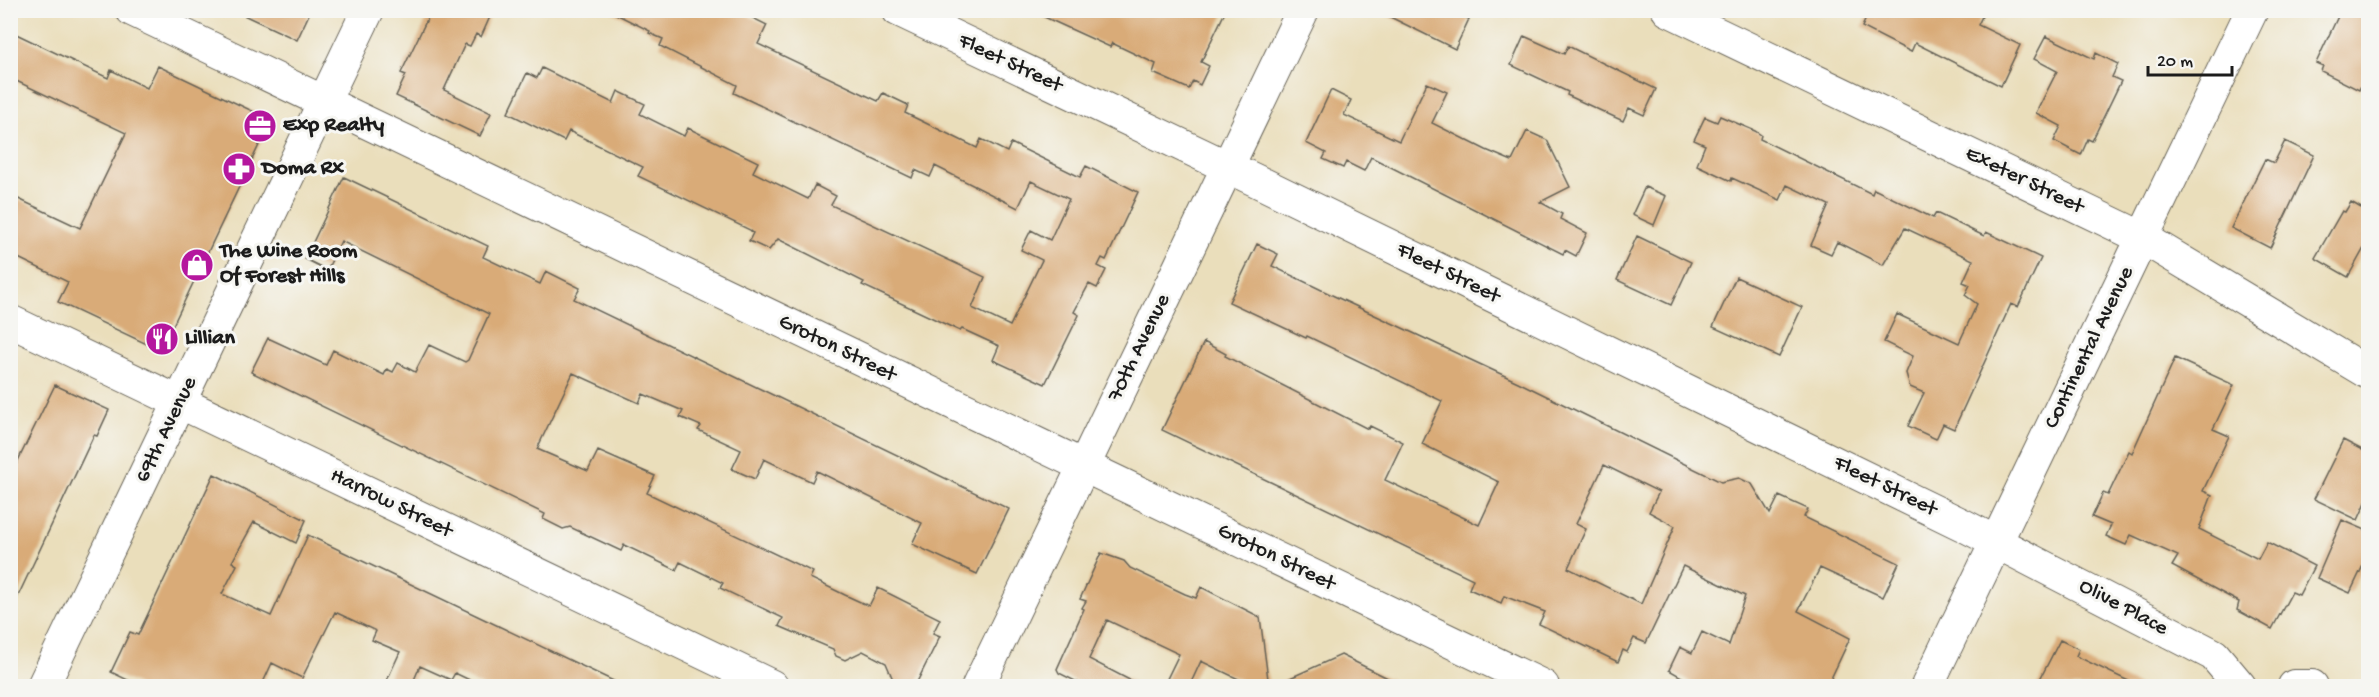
<svg xmlns="http://www.w3.org/2000/svg" width="2379" height="697" font-family="'Gochi Hand',sans-serif">
<style>
.building{fill:#d9ab78;fill-rule:evenodd}
.lines{fill:none;stroke-linecap:round;stroke-linejoin:round}
.minor-casing{stroke:#646054;stroke-width:34}
.minor{stroke:#fff;stroke-width:32}
.labels{text-anchor:middle;dominant-baseline:central;stroke-width:6;stroke-linejoin:round;paint-order:stroke}
.street-label{font-size:22px;fill:#1c1c1c;stroke:#f6f6f2}
.poi-label{font-size:22px;font-weight:bold;fill:#1c1c1c;stroke:#f6f6f2;text-anchor:start}
</style>
<rect width="100%" height="100%" fill="#f6f6f2"/>
<filter id="ink" filterUnits="userSpaceOnUse"><feTurbulence type="fractalNoise" baseFrequency=".0167" numOctaves="2"/><feDisplacementMap in="SourceGraphic" scale="12" xChannelSelector="R" yChannelSelector="G"/><feConvolveMatrix kernelMatrix="1 2 1 2 8 2 1 2 1" color-interpolation-filters="sRGB"/></filter>
<filter id="wash" filterUnits="userSpaceOnUse"><feTurbulence type="fractalNoise" baseFrequency=".008" numOctaves="4" result="noise"/><feDisplacementMap in="SourceGraphic" scale="24" xChannelSelector="R" yChannelSelector="G"/><feGaussianBlur stdDeviation="1.35" result="paint"/><feColorMatrix in="noise" values="0 0 0 0 0 0 0 0 0 0 0 0 0 0 0 0 0 1.4 0 .05"/><feComposite in="paint" operator="in"/></filter>
<g filter="url(#wash)">
<rect width="100%" height="100%" fill="#eadebb"/>
<g id="blocks">
<path class="building" d="M233 10H311L297 40Z
M425 10H493L481 37 476 34 470 46 465 44 444 90 491 113 480 136 396 96 406 75 401 73 430 13Z
M608 10H737L767 25 758 44 878 101 883 93 908 105 905 113 977 148 981 139 1007 152 1011 143 1080 177 1086 166 1138 192 1106 260 1102 258 1098 266 1106 270 1097 288 1089 284 1074 312 1079 315 1045 384 993 360 999 346 962 329 960 331 862 285 864 282 778 239 769 250 749 241 753 233 750 230 638 176 643 167 569 131 564 141 508 113 527 73 537 78 542 68 613 103 618 91 645 104 640 114 684 136 688 128 758 162 753 172 808 199 815 185 836 196 831 205 985 277 972 308 1010 326 1042 260 1021 250 1031 230 1050 240 1069 199 1031 181 1018 208 935 166 930 177 915 170 912 178 734 93 737 85 660 46 663 39 649 33 650 31Z
M1029 10H1226L1201 62 1209 66 1200 85 1193 81 1189 89 1153 73 1156 64 1112 43 1110 47Z
M1376 10H1452L1469 19 1455 49Z
M1870 10H1985L1978 25 2020 45 2001 86 1915 43 1911 52 1862 27Z
M2341 10H2368V70L2359 90 2321 71 2323 66 2316 63Z
M10 31 108 78 111 70 147 88 158 66 271 120 164 344 155 348 58 302 68 282 10 254V195L80 228 126 133 10 78Z
M1524 36 1564 54 1568 46 1656 89 1644 115 1629 108 1623 121 1567 95 1568 92 1511 65Z
M2046 36 2094 59 2096 53 2118 64 2112 77 2121 81 2092 141 2088 139 2081 155 2054 141 2061 126 2036 113 2057 71 2034 59Z
M1427 83 1447 92 1432 123 1486 150 1512 161 1527 131 1547 140 1570 187 1540 202 1562 214 1560 219 1587 233 1576 256 1565 250 1563 254 1371 157 1364 171 1346 162 1343 168 1323 159 1326 153 1306 143 1331 90 1351 100 1344 115 1399 141Z
M1720 116 1755 131 1761 135 1760 139 1872 194 1874 189 1933 218 1936 213 1984 236 1986 232 2041 258 2018 307 2011 304 1954 429 1943 424 1936 439 1908 426 1924 393 1910 387 1906 373 1913 356 1884 342 1897 314 1959 343 1977 304 1965 295 1970 285 1963 282 1973 260 1905 228 1883 265 1837 242 1831 254 1811 245 1829 205 1787 185 1780 200 1732 178 1731 181 1697 165 1705 145 1694 140 1705 117 1717 122Z
M2285 141 2314 155 2270 248 2231 228 2265 159 2274 163Z
M344 177 488 246 483 257 540 284 546 271 580 288 574 299 1009 509 977 574 912 544 922 523 817 471 812 482 764 459 755 479 732 469 741 450 698 430 701 426 680 417 683 411 643 394 639 403 573 373 537 449 588 471 598 451 655 476 647 493 813 572 810 578 845 595 869 606 878 588 940 619 933 633 940 636 916 684 902 687 894 682 886 663 863 651 845 660 836 656 833 649 779 626 783 618 720 588 723 583 680 562 676 570 624 545 621 551 570 527 563 529 543 519 545 514 251 372 268 338 326 365 333 350 384 375 387 369 393 372 398 363 415 372 429 345 465 362 468 360 489 314 341 241 327 270 305 259Z
M1645 187 1666 196 1654 225 1632 215Z
M2351 202 2368 212V241L2348 277 2315 258 2342 211 2345 212Z
M1637 236 1691 262 1671 305 1617 280Z
M1257 244 1278 254 1272 266 1334 296 1518 382 1721 482 1739 478 1752 484 1770 514 1779 496 1808 509 1804 517 1899 563 1883 597 1820 568 1798 611 1850 638 1827 687H1699L1669 670 1680 647 1692 653 1702 632 1729 645 1745 596 1683 566 1646 643 1634 638 1627 652 1623 650 1618 662 1539 624 1545 612 1504 596 1501 603 1469 589 1473 579 1162 430 1204 342 1226 354 1225 356 1368 429 1370 426 1403 442 1385 480 1479 525 1499 482 1422 444 1442 401 1307 336 1306 338 1229 302ZM1604 465 1659 492 1649 512 1675 526 1641 604 1568 568 1586 529 1576 524Z
M1736 277 1802 307 1779 357 1713 327Z
M2175 358 2234 385 2213 429 2229 436 2203 491 2212 495 2199 529 2258 559 2267 542 2314 566 2299 595 2292 592 2272 629 2237 610 2239 602 2172 566 2178 556 2131 535 2126 545 2106 536 2111 525 2092 517 2103 493 2108 495 2129 451 2132 453Z
M55 385 109 410 97 436 94 435 10 613V477Z
M2343 440 2368 453V498L2358 520 2314 499Z
M214 474 306 520 296 543 254 522 232 562 237 565 222 594 271 616 308 535 626 687H484L455 673 451 680 420 666 411 687H384L400 652 372 640 376 631 335 612 302 678 272 663 261 687H142L111 672 130 632 138 635Z
M2342 520 2368 531V555L2350 593 2317 578Z
M1101 553 1124 561 1130 568 1185 594 1196 598 1201 587 1260 617 1269 687H1255L1201 661 1189 687H1163L1179 654 1107 620 1089 659 1143 687H1087L1059 673 1057 669 1084 609 1082 608 1086 601 1080 599Z
M2060 640 2079 649 2076 656 2141 687H2036Z
M1341 655 1406 687H1270Z"/>
</g>
</g>
<g filter="url(#ink)">
<use href="#blocks" fill-opacity="0" stroke="#646054" stroke-width="1.5"/>
<g class="lines">
<defs>
<path id="minor" d="M132 10 1543 686
M898 10 1255 180 1963 525 2214 655 2240 686
M1668 10 2143 238 2368 373
M10 321 772 686
M43 686 368 10
M978 686 1303 10
M1927 686 2252 10
M2294 686H2312"/>
</defs>
<use href="#minor" class="minor-casing"/>
<use href="#minor" class="minor"/>
</g>
</g>
<defs>
<symbol id="office-disc" viewBox="-11 -11 22 22"><circle r="9.5" fill="#b5179e" stroke="#f6f6f2"/><path d="M-6-3h4V-5.5h4V-3h4V5H-6ZM-1-4.5V-3h2v-1.5ZM-6 0V1H6V0Z" fill="#fff"/></symbol>
<symbol id="pharmacy-disc" viewBox="-11 -11 22 22"><circle r="9.5" fill="#b5179e" stroke="#f6f6f2"/><path d="M-2-6h4v4h4v4h-4v4h-4v-4h-4v-4h4Z" fill="#fff"/></symbol>
<symbol id="shop-disc" viewBox="-11 -11 22 22"><circle r="9.5" fill="#b5179e" stroke="#f6f6f2"/><path d="M-5-2.5h2.3a2.7 3.5 0 0 1 5.4 0H5L5.5 6h-11ZM-1.5-2.5h3a1.5 2.3 0 0 0-3 0Z" fill="#fff"/></symbol>
<symbol id="restaurant-disc" viewBox="-11 -11 22 22"><circle r="9.5" fill="#b5179e" stroke="#f6f6f2"/><path d="M-5-6h1v4h1v-4h1v4h1v-4h1v5L-1.5 .5V6h-2V.5L-5-1ZM5-6V6H3V1.5H1.5Q1.5-4 5-6Z" fill="#fff"/></symbol>
</defs>
<g fill-rule="evenodd">
<use href="#office-disc" x="241" y="107" width="38" height="38"/>
<use href="#pharmacy-disc" x="220" y="150" width="38" height="38"/>
<use href="#shop-disc" x="178" y="246" width="38" height="38"/>
<use href="#restaurant-disc" x="143" y="320" width="38" height="38"/>
</g>
<g class="labels">
<g class="street-label">
<text transform="translate(1010 64) rotate(25)">Fleet Street</text>
<text transform="translate(2024 181) rotate(26)">Exeter Street</text>
<text transform="translate(1448 274) rotate(26)">Fleet Street</text>
<text transform="translate(1140 348) rotate(-64)">70th Avenue</text>
<text transform="translate(2090 348) rotate(-64)">Continental Avenue</text>
<text transform="translate(837 349) rotate(26)">Groton Street</text>
<text transform="translate(167 430) rotate(-64)">69th Avenue</text>
<text transform="translate(1885 487) rotate(26)">Fleet Street</text>
<text transform="translate(391 504) rotate(26)">Harrow Street</text>
<text transform="translate(1276 558) rotate(26)">Groton Street</text>
<text transform="translate(2123 608) rotate(28)">Olive Place</text>
</g>
<g class="poi-label">
<text x="283" y="126">Exp Realty</text>
<text x="262" y="169">Doma Rx</text>
<text x="220" y="252">The Wine Room<tspan x="220" dy="25">Of Forest Hills</tspan></text>
<text x="185" y="339">Lillian</text>
</g>
</g>
<rect width="2379" height="697" fill="none" stroke="#f6f6f2" stroke-width="36"/>
<path d="M2148 66v9h84v-9" fill="none" stroke="#1c1c1c" stroke-width="3"/>
<text x="2157" y="66" font-size="18" fill="#1c1c1c" stroke="#f6f6f2" stroke-width="4.5" paint-order="stroke">20 m</text>
</svg>
